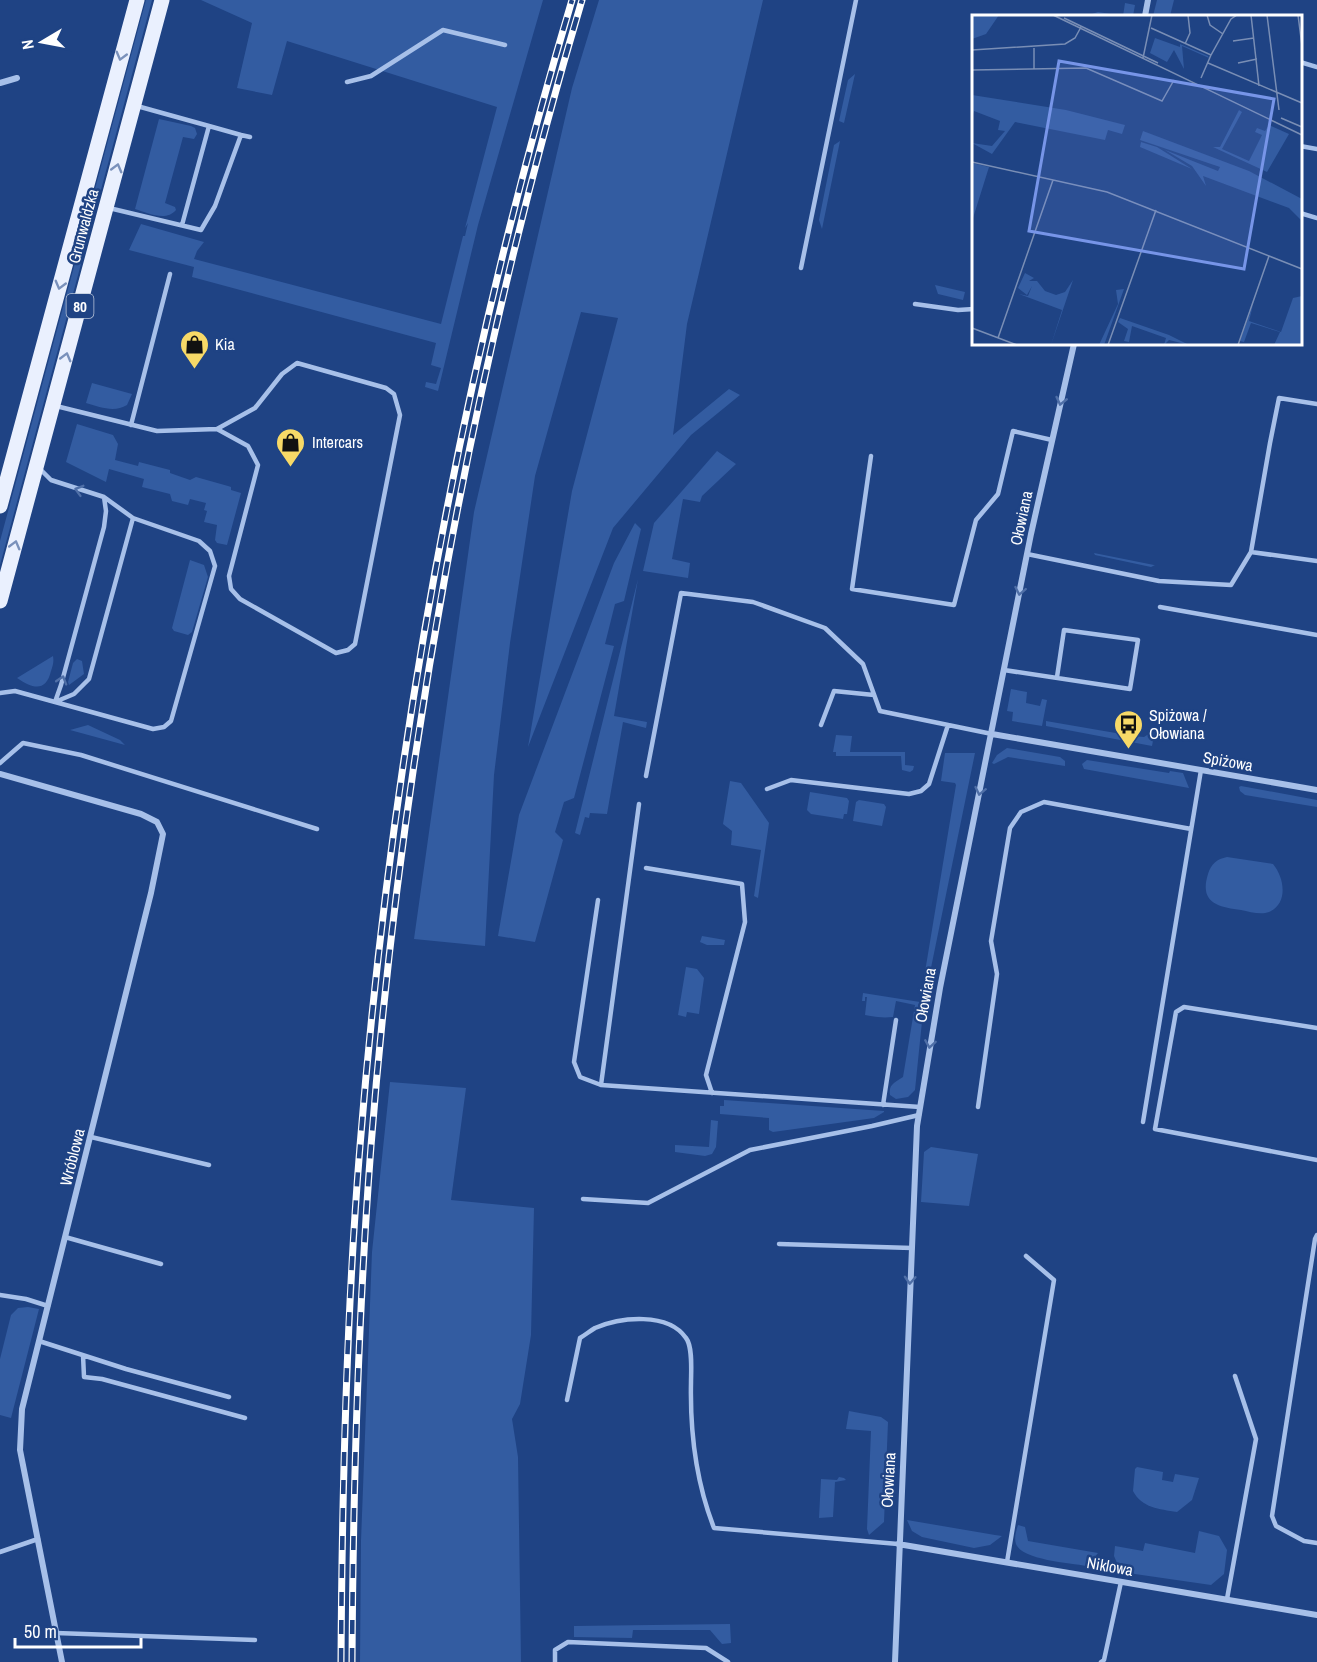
<svg xmlns="http://www.w3.org/2000/svg" width="1317" height="1662" font-family="'Archivo Narrow',sans-serif">
<style>
.green{fill:#335ca1}
.lines{fill:none;stroke-linecap:round;stroke-linejoin:round}
.service{stroke:#a7c0e9;stroke-width:4.5}
.minor{stroke:#a7c0e9;stroke-width:6}
.primary{stroke:#eaf0fe;stroke-width:15}
.rail-casing{stroke:#fff;stroke-width:7}
.rail{stroke:#1f4384;stroke-width:4.5;stroke-dasharray:14;stroke-linecap:butt}
.oneway{stroke:#7a91bb}
.oneway2{stroke:#4f6fa7}
.labels{text-anchor:middle;dominant-baseline:central;stroke-width:5;stroke-linejoin:round;paint-order:stroke}
.shield{fill:#1f4384;stroke:#bcc7da;stroke-width:1.5}
.shield-label{font-size:15px;font-weight:bold;fill:#fff}
.street-label{font-size:16px;fill:#fff;stroke:#1f4384}
.poi-label{font-size:16px;fill:#fff;stroke:#1f4384;text-anchor:start}
.inset-road{fill:none;stroke:#798eb5;stroke-width:1.5}
.view{fill:#7795e8;fill-opacity:0.15;stroke:#7795e8;stroke-width:3}
.inset-edge{fill:none;stroke:#fff;stroke-width:3}
</style>
<rect width="100%" height="100%" fill="#1f4384"/>
<path class="green" d="M146 0H152L0 565V541Z
M201 0H543L478 225 438 391 425 387 426 382 436 384 441 368 431 365 436 343 192 277 194 267 129 250 141 224 204 242 197 251 194 259 441 324 463 236H465L468 223 465 228 497 107 287 41 272 95 237 88 252 23Z
M599 0H763L687 324 673 435 729 389 740 395 691 435 613 528 528 747 572 491 618 318 581 312 535 476 510 643 494 775 485 946 414 939 474 512 572 88Z
M1157 0H1174L1170 16H1153Z
M1125 3 1135 5 1133 16H1086L1098 12 1123 16Z
M855 74 844 123 839 121 848 80Z
M159 119 191 126 195 128 197 134 194 139 183 137 165 203 175 207 176 210C166 222 148 213 135 209Z
M840 141 822 229 819 220 834 145Z
M935 285 965 292 963 300 938 294Z
M92 383 132 394 127 405C114 413 100 407 86 403Z
M77 424 113 435 118 444 115 460 138 466 139 462 170 470V473L190 480 196 477 228 486 231 487V490L241 493 227 545 217 543 215 540 217 525 204 522 207 511 204 510 206 503 190 499 188 505 172 501 170 494 142 487 144 479 109 469 106 482 66 462Z
M717 451 736 464 702 496 700 502 683 499 672 559 690 563 688 578 643 571 654 523Z
M635 523 641 529 624 601 615 604 605 644 614 646 574 798 564 802 555 832 563 840 535 942 498 936 519 815 614 563Z
M1094 553 1154 565H1155L1151 567 1095 555Z
M190 560 204 565 208 577 192 632 188 635 174 631 172 628Z
M638 579 614 716 647 722 646 728 623 722 607 814 590 813 589 818 585 817 580 835 575 833Z
M53 656C54 662 53 665 51 671 46 692 33 689 17 678Z
M77 659 82 661 84 674 69 685 68 682 73 663Z
M1011 689 1027 692 1026 703 1040 706 1042 699 1047 700 1042 726 1012 721 1013 712 1007 711Z
M1046 721 1133 736 1144 737 1155 730 1152 746 1046 726Z
M88 725 120 740 125 745 70 730Z
M836 735 852 736 850 752H905V765L914 766 913 770 910 772 902 770 901 756H836V752H833Z
M1007 748 1060 757 1065 761V766L1008 757 994 764 992 763 997 755Z
M945 753H975L924 1002 915 1090 908 1097 896 1099 890 1095C888 1084 896 1082 903 1077L915 1005 896 1001 893 1017C882 1018 876 1017 865 1015L867 997H865V1001H862L863 993 920 1002 956 785 955 783 941 781Z
M1087 760 1169 773 1170 771 1183 773 1189 788 1084 769 1082 764Z
M730 781 741 783 769 823 758 898 754 896 761 850 731 845 732 831 723 824Z
M1241 786 1317 800V807L1245 795 1240 791 1239 787Z
M810 792 847 798 849 801 847 814H844L843 819 811 814 807 810Z
M859 800 884 804 886 807 882 826 853 821 856 802Z
M1227 857 1273 864C1284 877 1289 903 1269 912 1261 915 1250 912 1241 910 1218 907 1199 903 1208 874 1211 864 1217 859 1227 857Z
M702 936 725 940 724 945H707L700 942Z
M686 967 697 969 704 978 699 1014 687 1012 686 1017 678 1015Z
M390 1082 466 1088 451 1200 534 1208 531 1335 520 1404 512 1419 518 1457 521 1662H360L361 1541 372 1252Z
M724 1100 884 1111V1112L874 1118 773 1132 769 1130V1118L720 1114V1106H724Z
M711 1120 718 1121 716 1147 712 1154 705 1156 675 1152V1145L709 1147Z
M931 1147 978 1154 969 1206 921 1202 924 1152Z
M28 1307 39 1309 11 1418 0 1415V1359L11 1315 18 1308Z
M849 1411 881 1417 888 1422 884 1522 869 1535 867 1529 871 1431 846 1429Z
M1137 1467 1163 1472 1162 1480 1173 1482 1175 1474 1199 1478 1192 1500 1177 1512C1159 1509 1142 1508 1133 1491L1135 1469Z
M839 1477 844 1478 846 1480 835 1482 833 1517 819 1518 821 1479 837 1480Z
M907 1520 995 1535 1002 1536 990 1545 974 1548 922 1537 912 1531Z
M1018 1525 1025 1527 1028 1541 1098 1553 1087 1566C1070 1563 1022 1560 1016 1544 1014 1538 1016 1531 1018 1525Z
M1199 1531 1219 1536 1227 1550 1224 1574 1211 1585 1121 1572 1114 1556 1115 1546 1143 1551 1145 1543 1195 1553Z
M730 1624 731 1643 722 1644 710 1630H633L632 1638 574 1637V1626Z"/>
<g class="lines">
<path class="service" d="M1300 62 1317 67
M347 82 371 76 443 30 505 45
M137 106 209 126
M241 135 250 137
M1300 146 1317 149
M109 208 201 230 215 206 241 135 209 126 182 225
M1300 213 1317 218
M801 268 856 0
M915 304 958 310 974 309
M56 406 157 431 217 429 255 408 282 374 297 363 386 388 394 394 400 415 355 644 348 650 336 653 240 599 231 589 229 576 258 465 248 446 217 429
M131 425 170 274
M871 456 852 589 954 605 976 520 998 494 1013 431 1052 440
M1251 552 1317 561
M1027 554 1159 581 1231 585 1251 552 1270 443 1279 398 1317 404
M1160 607 1317 635
M1004 670 1130 689 1138 640 1064 630 1057 677
M0 693 15 691 55 702 61 685 104 527 106 511 104 497 51 480 39 468
M55 702 153 729 164 727 171 721 215 566 210 551 199 541 133 518 104 497
M55 702 74 694 89 679 133 518
M821 725 834 691 874 695
M0 763 23 743 81 755 317 829
M646 776 681 593 753 602 825 628 863 664 880 711 992 734
M767 789 791 780 909 794 921 791 929 784 948 725
M639 804 601 1085 920 1107
M646 868 742 884 745 922 706 1075 712 1093
M598 900 574 1062 580 1077 601 1085
M1317 1028 1184 1007 1176 1012 1155 1129 1317 1160
M883 1105 896 1020
M978 1107 997 974 991 941 1010 828 1021 812 1044 802 1191 829
M1143 1122 1201 770
M91 1137 209 1165
M583 1199 648 1203 750 1150 872 1126 919 1115
M1317 1235 1315 1239 1272 1516 1276 1526 1304 1541 1317 1543
M65 1237 161 1264
M779 1244 912 1248
M0 1295 26 1299 48 1306
M39 1341 126 1369 229 1397
M83 1355 84 1377 102 1379 245 1418
M567 1400 580 1338C585 1335 590 1331 595 1328 621 1317 668 1312 686 1338 693 1347 691 1371 691 1383 690 1432 696 1482 714 1528L898 1544
M0 1552 38 1539
M1007 1562 1054 1280 1026 1256
M1227 1599 1256 1439 1235 1376
M56 1633 255 1640
M555 1662V1650L568 1642 706 1648 728 1662
M1101 1662 1104 1660 1121 1582"/>
<path class="minor" d="M1145 16 1148 0
M0 83 17 78
M992 734 1317 790
M0 774 141 814 157 822 163 834 151 893 22 1409 20 1450 62 1662
M898 1544 1317 1615
M895 1662 917 1126 940 988 1031 534 1074 344"/>
<path class="primary" d="M0 506 137 0
M0 601 162 0"/>
<defs>
<path id="rail" d="M341 1662C342 1490 346 1318 360 1146 391 759 461 372 572 0
M352 1662C353 1490 358 1318 371 1146 401 763 472 369 582 0"/>
</defs>
<use href="#rail" class="rail-casing"/>
<use href="#rail" class="rail"/>
</g>
<defs><path id="oneway-chevron" d="M-2-3.5L2.5 0L-2 3.5" fill="none" stroke-width="1.6" stroke-linecap="round" stroke-linejoin="round" transform="scale(1.5)"/></defs>
<g class="oneway">
<use href="#oneway-chevron" transform="translate(121 56) rotate(105)"/>
<use href="#oneway-chevron" transform="translate(117 168) rotate(-75)"/>
<use href="#oneway-chevron" transform="translate(60 285) rotate(105)"/>
<use href="#oneway-chevron" transform="translate(66 357) rotate(-75)"/>
<use href="#oneway-chevron" transform="translate(15 545) rotate(-75)"/>
</g>
<g class="oneway2">
<use href="#oneway-chevron" transform="translate(1061 401) rotate(103)"/>
<use href="#oneway-chevron" transform="translate(79 490) rotate(-164)"/>
<use href="#oneway-chevron" transform="translate(1020 591) rotate(101)"/>
<use href="#oneway-chevron" transform="translate(62 680) rotate(-73)"/>
<use href="#oneway-chevron" transform="translate(980 791) rotate(102)"/>
<use href="#oneway-chevron" transform="translate(930 1044) rotate(99)"/>
<use href="#oneway-chevron" transform="translate(910 1280) rotate(93)"/>
</g>
<defs>
<symbol id="shop-pin" viewBox="-11 -11 22 30"><path d="M0 17L-7.5 6A9.5 9.5 0 1 1 7.5 6Z" fill="#f7d967" stroke="#1f4384"/><path d="M-5-2.5h2.3a2.7 3.5 0 0 1 5.4 0H5L5.5 6h-11ZM-1.5-2.5h3a1.5 2.3 0 0 0-3 0Z" fill="#111"/></symbol>
<symbol id="bus-pin" viewBox="-11 -11 22 30"><path d="M0 17L-7.5 6A9.5 9.5 0 1 1 7.5 6Z" fill="#f7d967" stroke="#1f4384"/><path d="M-5-6H5V4H4V6H2V4H-2V6H-4V4H-5ZM-3.5-4V0h7V-4ZM-3.5 1.2v1.5H-2V1.2ZM2 1.2v1.5H3.5V1.2Z" fill="#111"/></symbol>
</defs>
<g fill-rule="evenodd">
<use href="#shop-pin" x="178" y="328" width="33" height="45"/>
<use href="#shop-pin" x="274" y="426" width="33" height="45"/>
<use href="#bus-pin" x="1112" y="708" width="33" height="45"/>
</g>
<g class="labels">
<rect class="shield" x="66.5" y="294" width="27" height="24" rx="4.5"/>
<g class="shield-label">
<text x="80" y="306">80</text>
</g>
<g class="street-label">
<text transform="translate(83 226) rotate(-75)">Grunwaldzka</text>
<text transform="translate(1021 518) rotate(-78)">Ołowiana</text>
<text transform="translate(1228 761) rotate(10)">Spiżowa</text>
<text transform="translate(925 995) rotate(-80)">Ołowiana</text>
<text transform="translate(72 1157) rotate(-76)">Wróblowa</text>
<text transform="translate(888 1480) rotate(-87)">Ołowiana</text>
<text transform="translate(1110 1566) rotate(10)">Niklowa</text>
</g>
<g class="poi-label">
<text x="215" y="344">Kia</text>
<text x="312" y="442">Intercars</text>
<text x="1149" y="715">Spiżowa /<tspan x="1149" dy="18">Ołowiana</tspan></text>
</g>
</g>
<g transform="translate(972 15)">
<rect width="330" height="330" fill="#1f4384"/>
<path d="M0 0H27L14 19 0 24ZM183 23 208 32V29L236 41 237 43 210 31 212 54 202 35 195 47 178 38ZM0 80 94 95 153 110 150 119 136 115 133 125 43 107 20 139 0 128 20 131 33 116 26 115 28 106 2 96 0 102ZM267 95 270 97 250 134 277 146 290 120 283 117 285 113 293 116 297 110 317 119 295 157 241 132H248ZM171 116 277 156 330 184V206L317 193 231 161 234 171 220 151 193 135 246 156 248 152 168 125ZM169 127 185 132 220 154 168 132ZM0 148 17 152 1 203H0ZM53 258 62 263 57 266H65L73 276 84 280 93 277 101 265 79 330 90 295 47 279 56 281 60 271 55 280 46 273ZM152 274 132 330H127L146 289 144 275ZM330 281V330H302L308 317 279 308 272 327 268 326 281 290 277 306 309 317 321 283ZM148 303 197 320 217 330 197 325 192 330 194 323 160 311 157 327 152 326 156 314 146 307Z" fill="#335ca1"/>
<path class="inset-road" d="M81 0 330 120M235 0 238 10 251 19M279 0 287 71M295 0 307 95M326 0 330 31M92 3 186 48M179 13 239 40 259 4 265 0M261 26 282 23M213 29 218 18 216 0M62 33V54M0 35 93 29 103 23 109 12M171 43 180 0M236 48 330 88M266 48 285 44M0 55 114 53 190 86 202 65M229 63 239 40M309 103 330 112M0 147 135 177 330 254M0 313 45 330M26 323 81 165M136 330 184 195M266 330 297 241"/>
<path class="view" d="M87 46 302 84 272 254 57 216Z"/>
<rect width="330" height="330" class="inset-edge"/>
</g>
<g transform="translate(42 42) rotate(260)" stroke="#1f4384" stroke-width="4.5" paint-order="stroke">
<path d="M0-4.5L10 22L0 15L-10 22Z" fill="#ffffff"/>
<text y="-9" font-size="16" font-weight="bold" text-anchor="middle" fill="#ffffff">N</text>
</g>
<path d="M15 1638v9h126v-9" fill="none" stroke="#ffffff" stroke-width="3"/>
<text x="24" y="1638" font-size="18" fill="#ffffff" stroke="#1f4384" stroke-width="4.5" paint-order="stroke">50 m</text>
</svg>
